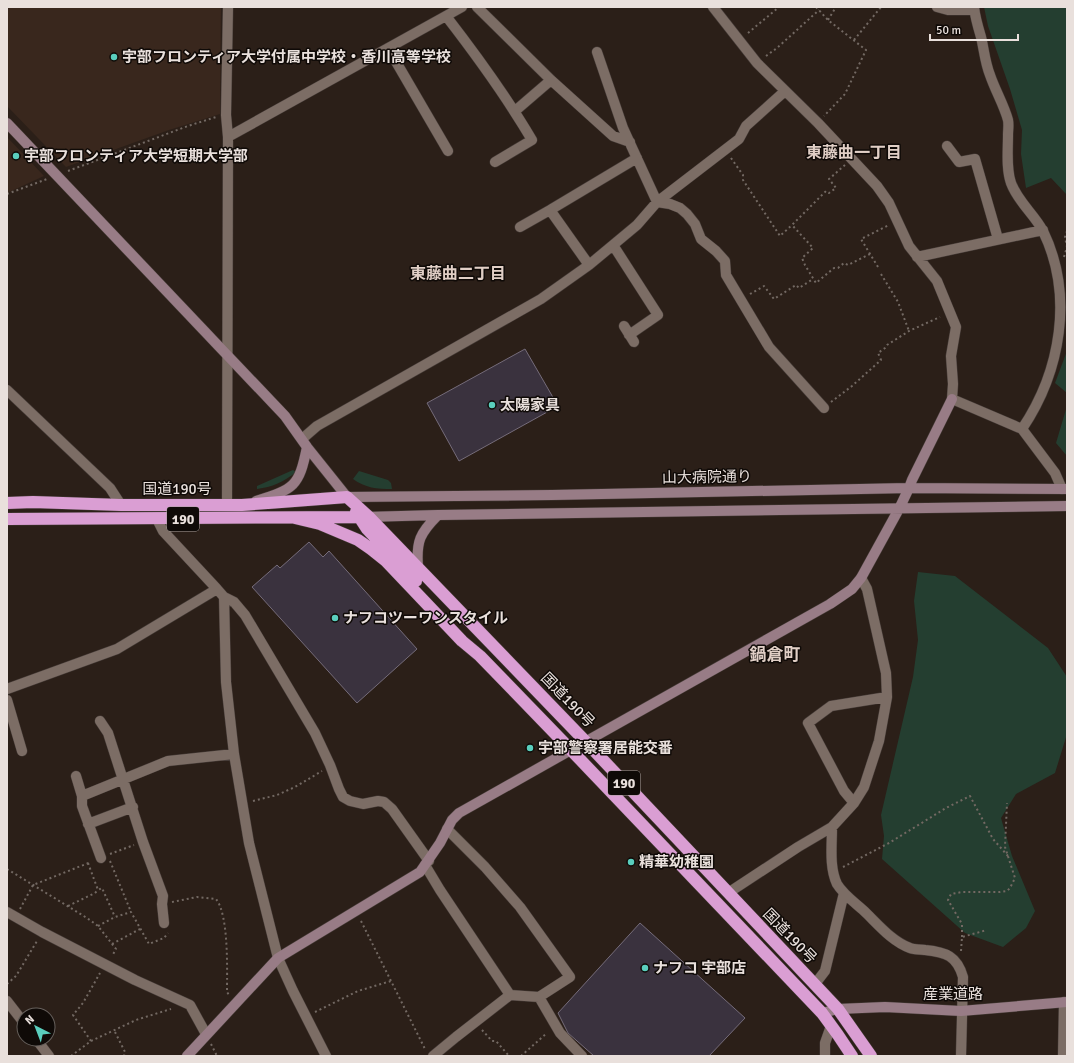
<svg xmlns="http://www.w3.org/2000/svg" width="1074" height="1063" font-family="Signika,'Noto Sans JP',sans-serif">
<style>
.built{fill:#39271d}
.green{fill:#243e30}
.building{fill:#3a323e;stroke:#756c7a}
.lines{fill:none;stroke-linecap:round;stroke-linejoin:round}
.street-casing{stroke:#463c38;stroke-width:11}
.secondary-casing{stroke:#463c38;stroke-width:11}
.highway-casing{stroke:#463c38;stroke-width:13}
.path{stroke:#736963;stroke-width:2;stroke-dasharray:2 3;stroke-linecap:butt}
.street{stroke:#7c6d65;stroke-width:10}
.secondary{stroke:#987c86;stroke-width:10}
.highway{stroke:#da9ed3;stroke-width:12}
.poi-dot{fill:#5acebd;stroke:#0f0a07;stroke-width:1.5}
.labels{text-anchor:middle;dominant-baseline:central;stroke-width:3;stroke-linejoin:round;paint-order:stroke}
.shield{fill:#0f0a07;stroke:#a8a09c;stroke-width:1}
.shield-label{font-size:14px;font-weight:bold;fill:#e9e0dc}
.poi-label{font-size:15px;font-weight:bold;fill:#e9e0dc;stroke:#0f0a07;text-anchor:start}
.street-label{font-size:15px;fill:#e9e0dc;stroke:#0f0a07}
.neighbourhood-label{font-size:16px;font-weight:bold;fill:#e1cfc6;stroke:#0f0a07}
.quarter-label{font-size:17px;font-weight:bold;fill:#e1cfc6;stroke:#0f0a07}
</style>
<rect width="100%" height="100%" fill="#2b1f18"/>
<path class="built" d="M7 7H221L220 114 169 130 66 167 7 106Z
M7 137 44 176 7 193Z"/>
<path class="green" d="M984 7H1067V195L1051 178 1026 188 1021 154 1022 130 1010 89 988 26Z
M1067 351V393L1055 383Z
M1067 406V456L1056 443Z
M293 470 296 472C284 482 272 487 257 489V486Z
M359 471 388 480 391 483 392 489C377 489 365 488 353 479Z
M918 572 955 576 1048 648 1067 677V734L1055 773 1016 794 1001 818 1012 856 1035 911 1026 928 1003 947 965 933 882 859 884 836 881 815 913 677 918 640 914 601Z"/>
<path class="building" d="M525 349 558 406 459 461 427 403Z
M309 542 323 557 329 551 417 649 357 703 252 587 277 565 280 568Z
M640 923 745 1018 709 1056H594L568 1033 558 1013Z"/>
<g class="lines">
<defs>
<path id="street" d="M477 7 551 80 613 136 630 142
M713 7 757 63 818 123 877 186 889 203 909 246 937 281 956 327 951 356 953 384 952 399 1022 429C1061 371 1074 295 1043 231 1034 214 1018 202 1011 183 1006 169 1008 150 1008 135 1008 130 1009 125 1008 120 1004 105 995 90 990 75 985 63 984 49 981 37 978 27 975 17 974 7
M937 7 948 10H974
M446 16C477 56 506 96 532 140L495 162
M388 48 448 151
M597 52 623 128 657 202 670 204 680 208 687 214 695 224 701 239 716 251 725 261 726 275 769 347 824 408
M515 111 551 80
M228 137 462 7
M947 146 959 162 975 159 998 239
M550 210 589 265
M520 227 550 210 637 158
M613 245 658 315 629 335
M917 257 1043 230
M624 326 634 342
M7 390 110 488 121 505
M1022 429 1055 473 1062 489
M302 439 317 426 541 299 589 265 637 225 657 202 739 139 746 126 785 91
M227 505 228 137 226 115 228 7
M157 519 163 531 217 589 224 597 234 602 245 615 315 733 330 765 339 789 343 797 350 801 363 804 378 801 384 802 392 809 429 861
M224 597 226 682 234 754 249 843 278 958 293 991 326 1056
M7 689 117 649 217 589
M7 700 22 751
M100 721 108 733 143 842 163 896 162 904 164 923
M76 776 82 796V806L101 858
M82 796 168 761 234 754
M854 803 844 791 808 723 831 706 887 697
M88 824 133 807
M832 827C832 845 829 867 837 884 843 894 854 902 863 910 877 923 891 941 910 948 914 950 920 949 925 950 946 952 957 956 963 977L961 1056
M425 865 440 890 510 995
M728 893 798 847 832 827 854 803 864 787 879 741 887 697 886 673 867 589 861 578
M7 912 42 932 135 980 190 1005 206 1034
M815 984 825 971 844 893
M539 997 560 1033 582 1056
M7 1001 24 1023
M36 1039 49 1056
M433 1056 456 1037 510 995 539 997 570 977 520 907 485 867 447 829
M825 1056V1043L831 1026
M1063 1056 1064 1002"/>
<path id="secondary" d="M7 123 285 416 307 447 347 497 552 495 909 488 1067 489
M256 501C294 489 299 487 307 447
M365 517 438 515 1067 506
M418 567C416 541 420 533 438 515
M822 1013 838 1009 885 1007 961 1011 1067 1002
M187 1056 278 958 420 872 440 843 452 820 459 813 830 604 852 589 861 578 900 507 909 488 912 480 952 399"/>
<path id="highway" d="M7 503 33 502 121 505H242L347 497 369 517 586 742 838 1009 871 1056
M356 512 367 529 416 581
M295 518 320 524 358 540 371 549 386 561 462 641 480 656 571 750 822 1013 838 1035 852 1056
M7 519 359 517"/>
</defs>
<use href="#street" class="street-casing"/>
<use href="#secondary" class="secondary-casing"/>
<use href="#highway" class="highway-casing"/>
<path class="path" d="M816 7 828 20 866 50 845 94 824 116
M828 20 836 7
M748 33 779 7
M854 40 881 7
M766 56 777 48 819 10
M731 158 743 175V180L780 236 792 225
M845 165 829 179 836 188 829 193 826 191 792 225 813 248 802 258 805 265 816 283 834 268H838L844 263 848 265 870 254
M68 171 188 126 216 117
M7 194 47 179
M1064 257 1067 247 1065 237 1067 231
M878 267 861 239 889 225
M881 274 898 302 909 331
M750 294 764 286 774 299 796 285 799 288 813 279
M831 402 852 386 881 360 878 353 885 348 887 345 909 331 940 317
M253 801 277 795 295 787 322 771
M110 854 134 845
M110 861 131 912
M88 863 98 890 102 888 115 917
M843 867 889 843 946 808 970 796 993 839 1008 856
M7 869 87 918 98 926 116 949 112 956
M172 902 197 897 216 899C229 915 227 971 227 992L229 995
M68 906 95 893 98 890
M20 909 33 885 91 862
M361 921 425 1049
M98 926 115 917 131 912 149 944 164 938 168 933
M962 937V924L948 900 951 894 962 892H1000L1007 891 1010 888 1015 878 1005 847 1007 803
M112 944 140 929
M961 951 962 937 987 930
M7 984 16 976 37 941
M315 1012 358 991 391 981
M482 1030 492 1041H496L509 1056
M115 1032 125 1052 124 1056
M91 1041 73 1015 83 1003 100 973
M211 1044 217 1056
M71 1056 91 1041 136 1020 171 1009
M521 1056 547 1033"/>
<use href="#street" class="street"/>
<use href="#secondary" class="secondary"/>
<use href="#highway" class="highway"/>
</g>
<g class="poi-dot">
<circle cx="114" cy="57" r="4"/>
<circle cx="16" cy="156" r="4"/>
<circle cx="492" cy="405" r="4"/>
<circle cx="335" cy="618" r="4"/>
<circle cx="530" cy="748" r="4"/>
<circle cx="631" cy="862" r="4"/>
<circle cx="645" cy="968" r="4"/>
</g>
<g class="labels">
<g class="shield">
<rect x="167" y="507" width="32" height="24" rx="3"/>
<rect x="608" y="771" width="32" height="24" rx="3"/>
</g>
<g class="shield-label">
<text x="183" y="519">190</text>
<text x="624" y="783">190</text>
</g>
<g class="poi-label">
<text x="122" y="57">宇部フロンティア大学付属中学校・香川高等学校</text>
<text x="24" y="156">宇部フロンティア大学短期大学部</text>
<text x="500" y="405">太陽家具</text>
<text x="343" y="618">ナフコツーワンスタイル</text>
<text x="538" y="748">宇部警察署居能交番</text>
<text x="639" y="862">精華幼稚園</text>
<text x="653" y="968">ナフコ 宇部店</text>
</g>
<g class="street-label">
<text transform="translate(707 477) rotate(-1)">山大病院通り</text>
<text x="177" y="489">国道190号</text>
<text transform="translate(568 700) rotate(46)">国道190号</text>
<text transform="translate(790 936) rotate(46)">国道190号</text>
<text x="953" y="994">産業道路</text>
</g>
<g class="neighbourhood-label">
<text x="854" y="153">東藤曲一丁目</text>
<text x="458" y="274">東藤曲二丁目</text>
</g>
<g class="quarter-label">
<text x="775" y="654">鍋倉町</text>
</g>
</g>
<rect width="1074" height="1063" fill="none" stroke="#e9e0dc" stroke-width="16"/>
<g transform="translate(36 1027) rotate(318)"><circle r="19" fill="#0f0a07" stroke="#66605c"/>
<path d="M0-3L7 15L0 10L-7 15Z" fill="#5acebd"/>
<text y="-6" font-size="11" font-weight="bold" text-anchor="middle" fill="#e9e0dc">N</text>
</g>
<path d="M930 34v6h88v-6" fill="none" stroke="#e9e0dc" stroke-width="2"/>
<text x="936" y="34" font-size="12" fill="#e9e0dc" stroke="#0f0a07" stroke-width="3" paint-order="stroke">50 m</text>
</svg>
